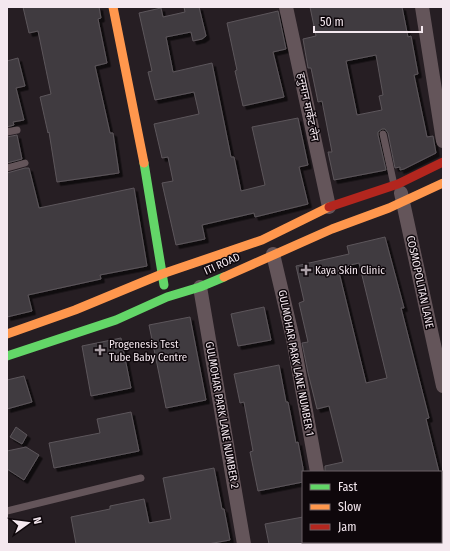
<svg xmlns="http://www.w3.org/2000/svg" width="450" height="551" font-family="'Fira Sans Condensed','Noto Sans Devanagari',sans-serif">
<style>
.building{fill:#413b40;stroke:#5c565b;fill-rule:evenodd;filter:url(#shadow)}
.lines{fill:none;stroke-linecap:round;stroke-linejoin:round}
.lane{stroke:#64555a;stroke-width:7}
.street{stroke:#64555a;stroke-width:14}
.fast{stroke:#63d668;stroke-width:9}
.slow{stroke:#ff974d;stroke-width:9}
.jam{stroke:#b3261e;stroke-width:9}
.poi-dot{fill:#aca1a8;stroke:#0e070b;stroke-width:1.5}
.labels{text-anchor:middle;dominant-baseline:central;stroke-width:3;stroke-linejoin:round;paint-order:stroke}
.street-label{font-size:11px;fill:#f4e8ef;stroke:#0e070b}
.poi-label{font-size:11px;fill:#f4e8ef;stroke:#0e070b;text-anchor:start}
</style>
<defs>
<filter id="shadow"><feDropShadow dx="3.5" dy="3.5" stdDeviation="0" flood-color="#0009"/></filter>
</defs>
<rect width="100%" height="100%" fill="#261e23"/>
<path class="building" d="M23 7H99L101 18 98 19 107 63 95 66 110 133H113L119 173 57 182 49 132 48 133 40 97 51 94 38 31 29 33Z
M184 7H199L206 36 202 39 193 41 191 32 166 37 173 72 212 63 231 157H234L241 191 265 185 252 127 298 118 308 165 299 167 308 204 255 217 254 213 202 225 205 239 176 245 162 183 173 181 168 157 162 158 154 124 199 114 194 92 155 100 148 72 152 71 139 13 161 8 163 17 185 12Z
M310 7H402L408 37 411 36 418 74 414 75 427 137 433 136 436 153 404 169 400 170V167L395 168 388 133 385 129H382L378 132V135L386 170 334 180 328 152H332L322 101 318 102 311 68H308L303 39 316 36ZM376 55 383 95 379 96 382 110 357 115 346 61Z
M278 11 286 49 273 52 284 97 243 106 235 71 237 70 227 23Z
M18 58 25 86 16 88 24 120 13 122 14 125 7 127V61Z
M17 135 22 159 7 163V137Z
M25 168H29L39 208 134 188 147 266 100 275 101 279 28 295 32 311 7 317V173Z
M385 237 404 308H401L429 418 426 419 439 472H325V466L343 462 329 406 317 409 308 373 302 343 308 342 299 303 304 301 296 266 349 254 347 246ZM359 263 387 378 366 383 338 268Z
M264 307 271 340 238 346 231 314Z
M190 317 206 400 166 408 149 325Z
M121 338 131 388 91 396 82 346Z
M279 365 286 402H288L296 443 298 442 303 468V482L258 491 250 452 253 451 244 402 240 403 234 374Z
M24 376 32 402 7 409V380Z
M131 412 139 451 54 468 49 443 100 433 97 419Z
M16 427 27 435 22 444 10 437Z
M26 447 39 455 24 480 7 469V451Z
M214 468 222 509H224L230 540 208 544H76L71 517 110 509V506L144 499 149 523 171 519 163 478Z
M303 517V544H269L265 524Z"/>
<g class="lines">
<path class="lane" d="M7 132 17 130
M383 134 394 185
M7 168 25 163
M7 511 141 478"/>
<path class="street" d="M286 7 329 207
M422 7 443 141
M401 193 443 386
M273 254 293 339 317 472
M200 287 244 544
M330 542V544"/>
<path class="fast" d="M144 163 164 285
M7 356 116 320 167 297 200 287 224 277"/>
<path class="slow" d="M113 7 144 163
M224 277 332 229 389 208 443 183
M7 334 75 310 162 274 262 240 329 207"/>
<path class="jam" d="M329 207 398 184 443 162"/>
</g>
<g class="poi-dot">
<path d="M304 264h4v4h4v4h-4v4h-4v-4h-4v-4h4z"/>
<path d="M98 344h4v4h4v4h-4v4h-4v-4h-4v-4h4z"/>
</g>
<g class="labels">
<g class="street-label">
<text transform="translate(308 107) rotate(78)">हनुमान मार्केट लेन</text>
<text transform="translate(222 264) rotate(-24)">ITI ROAD</text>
<text transform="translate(420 282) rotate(78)">COSMOPOLITAN LANE</text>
<text transform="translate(296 363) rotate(79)">GULMOHAR PARK LANE NUMBER 1</text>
<text transform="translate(222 415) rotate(80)">GULMOHAR PARK LANE NUMBER 2</text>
</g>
<g class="poi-label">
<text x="315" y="270">Kaya Skin Clinic</text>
<text x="109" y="344">Progenesis Test<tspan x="109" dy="13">Tube Baby Centre</tspan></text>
</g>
</g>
<rect width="450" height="551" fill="none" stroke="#f4e8ef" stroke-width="16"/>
<rect x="302" y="471" width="140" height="72" fill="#0e070b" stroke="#6a6166"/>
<rect x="310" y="484" width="20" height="6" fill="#63d668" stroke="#6a6166"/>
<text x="338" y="491" font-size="12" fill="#f4e8ef">Fast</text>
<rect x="310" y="504" width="20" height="6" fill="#ff974d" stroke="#6a6166"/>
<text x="338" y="511" font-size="12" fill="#f4e8ef">Slow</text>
<rect x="310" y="524" width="20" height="6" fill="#b3261e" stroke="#6a6166"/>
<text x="338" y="531" font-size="12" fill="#f4e8ef">Jam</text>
<g transform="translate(28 523) rotate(76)" stroke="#0e070b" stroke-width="3" paint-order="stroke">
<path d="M0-3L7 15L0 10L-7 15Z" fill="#f4e8ef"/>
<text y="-6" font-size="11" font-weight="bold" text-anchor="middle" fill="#f4e8ef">N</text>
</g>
<path d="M314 26v6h108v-6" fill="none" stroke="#f4e8ef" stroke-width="2"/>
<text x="320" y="26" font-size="12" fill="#f4e8ef" stroke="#0e070b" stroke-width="3" paint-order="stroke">50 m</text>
</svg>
